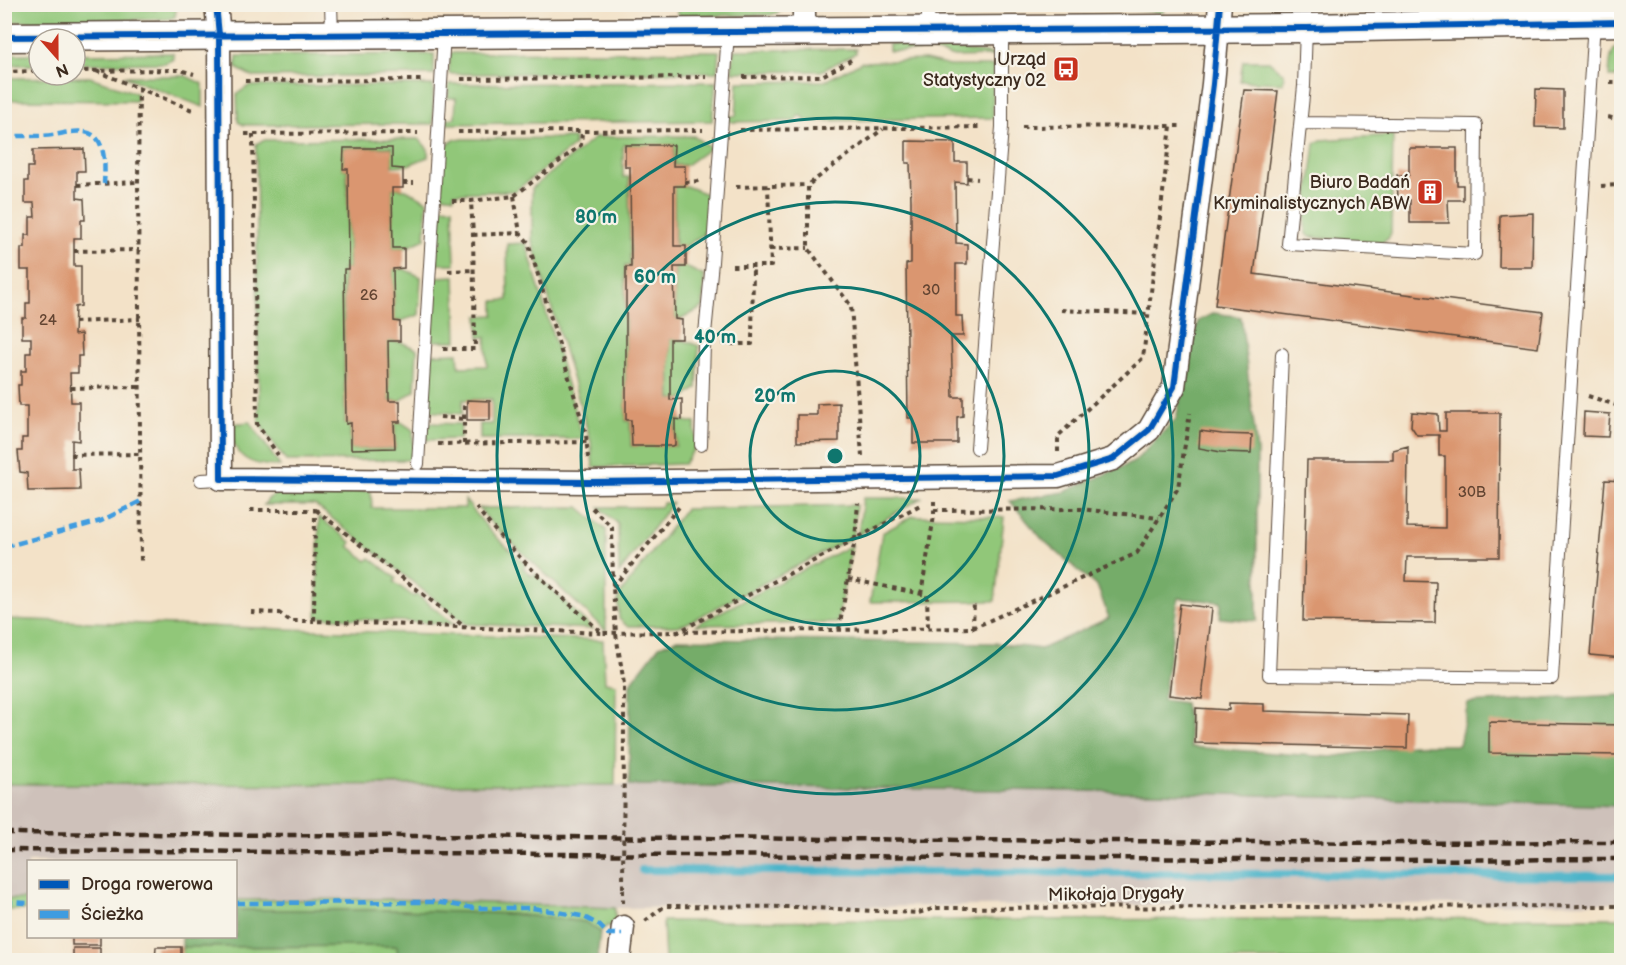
<svg xmlns="http://www.w3.org/2000/svg" width="1626" height="965" font-family="'Balsamiq Sans',sans-serif">
<style>
.industrial{fill:#cec1ba}
.green{fill:#91c779;stroke:#66784c;stroke-width:1.5}
.forest{fill:#74ac69;stroke:#586b44;stroke-width:1.5}
.lines{fill:none;stroke-linecap:round;stroke-linejoin:round}
.stream{stroke:#4bb4c9;stroke-width:8}
.building{fill:#da9670}
.service-casing{stroke:#574638;stroke-width:14}
.minor-casing{stroke:#574638;stroke-width:25}
.tertiary-casing{stroke:#574638;stroke-width:31}
.path{stroke:#574638;stroke-width:4;stroke-dasharray:4.5 4.5;stroke-linecap:butt}
.service{stroke:#fff;stroke-width:12}
.minor{stroke:#fff;stroke-width:22}
.tertiary{stroke:#fff;stroke-width:28}
.rail{stroke:#3b2a1e;stroke-width:4.5;stroke-dasharray:9 4.5;stroke-linecap:butt}
.path-bridge{stroke:#574638;stroke-width:4;stroke-dasharray:4.5 4.5;stroke-linecap:butt}
.quiet{stroke:#3f9ce0;stroke-width:4.5;stroke-dasharray:9 4.5;stroke-linecap:butt}
.cycleway-casing{stroke:#f7f3e8;stroke-width:10}
.cycleway{stroke:#0057b8;stroke-width:6}
.ring{fill:none;stroke:#0f766e;stroke-width:3}
.labels{text-anchor:middle;dominant-baseline:central;stroke-width:4.5;stroke-linejoin:round;paint-order:stroke}
.number-label{font-size:15px;fill:#634532}
.poi-label{font-size:18px;fill:#3b2a1e;stroke:#f7f3e8;text-anchor:end}
.street-label{font-size:18px;fill:#3b2a1e;stroke:#f7f3e8}
.centre{fill:#0f766e;stroke:#f7f3e8;stroke-width:3}
.ring-label{font-size:18px;text-anchor:middle;font-weight:bold;fill:#0f766e;stroke:#f7f3e8;stroke-width:4.5;stroke-linejoin:round;paint-order:stroke}
</style>
<rect width="100%" height="100%" fill="#f7f3e8"/>
<filter id="ink" filterUnits="userSpaceOnUse"><feTurbulence type="fractalNoise" baseFrequency=".0167" numOctaves="2"/><feDisplacementMap in="SourceGraphic" scale="12" xChannelSelector="R" yChannelSelector="G"/><feConvolveMatrix kernelMatrix="1 2 1 2 8 2 1 2 1" color-interpolation-filters="sRGB"/></filter>
<filter id="wash" filterUnits="userSpaceOnUse"><feTurbulence type="fractalNoise" baseFrequency=".008" numOctaves="4" result="noise"/><feDisplacementMap in="SourceGraphic" scale="24" xChannelSelector="R" yChannelSelector="G"/><feGaussianBlur stdDeviation="1.35" result="paint"/><feColorMatrix in="noise" values="0 0 0 0 0 0 0 0 0 0 0 0 0 0 0 0 0 1.4 0 .05"/><feComposite in="paint" operator="in"/></filter>
<g filter="url(#wash)">
<rect width="100%" height="100%" fill="#f3e2c8"/>
<path class="industrial" d="M133 783 615 785 1154 792 1621 806V903L586 908 391 899 236 900V862H28V899H5L4 784Z"/>
<path class="green" d="M113 4 156 10 157 5H177L175 17 168 19 5 22V5Z
M1085 4H1164V5L1163 13Z
M677 5V4L785 5 777 13 770 15 680 16 677 12Z
M1621 42V77H1609C1610 63 1609 51 1621 42Z
M889 44H915L993 54V56L954 57 932 51H889Z
M856 49V53L821 71 732 72 734 50Z
M719 51 717 72 449 74 450 53Z
M173 53 174 59 165 63 75 64V54Z
M5 54H39V65H5Z
M434 54V75L253 77 236 68 237 56Z
M925 60 950 66H993V118L805 121 803 116H798L796 121 732 122 728 120V116H736L738 82 825 81 861 62Z
M1243 61H1269L1284 74 1283 83 1240 81Z
M123 76H186L203 84V107Z
M90 77 136 93V101L5 100V78Z
M716 82 712 121 446 124 447 119 455 118 456 98H448L449 84Z
M433 85V124L244 125 238 122 237 94 249 86Z
M1393 135 1391 233 1388 239 1381 243 1310 237 1307 234 1305 224 1315 144 1321 140Z
M694 136 710 148 686 165H674V145H623V177H629L630 266H625L626 421H630L631 446H676L675 419 695 423 696 446 684 464 593 467 591 442 532 241V188L596 137Z
M574 138V146L515 191 454 193V197L441 195 443 147 456 139Z
M419 139 428 149V157L408 165 392 166V147L343 148V169H347L349 269H343L345 424H350V449H395V423L401 422 413 430V454L408 460 286 461 259 423 256 144 263 140Z
M674 186H686L709 195 708 231 686 246H675Z
M392 188 406 189 427 201 425 239 405 248H393Z
M440 207 453 208 455 264H436Z
M526 243 583 439H480V424H492V399L463 400 462 414 426 411 429 354 458 353 459 367 487 366 486 337H479L478 316 494 315V301L508 300 507 244Z
M675 267H686L704 276 703 307 682 319H675Z
M393 269H404L421 277 419 315 401 321H394Z
M455 276 457 341H431L436 277Z
M670 339 683 340 699 346 697 388 683 399H671Z
M388 341 400 342 417 349 415 390 400 401 389 400Z
M250 422 280 466C249 466 237 459 228 429L231 424Z
M427 423 461 424 460 439 426 440Z
M282 491H371L372 508H465V500L490 531 526 565 523 568 532 576 535 573 593 629 466 624 315 505H264L269 498Z
M863 498H921L858 535Z
M663 503H672L619 573 618 524 599 507H660Z
M856 505 853 537 685 624 677 626H627L619 619 618 599 620 594 685 509Z
M579 507 606 530V631L491 523 479 508Z
M913 516 1004 517 995 601 870 602 882 533Z
M319 517 351 542 349 546 367 561 370 558 396 578 394 582 414 597 416 594 454 624 317 617Z
M852 545 837 623 695 625Z
M5 619 603 640 605 682 616 684 615 785 5 784Z
M5 899H28V910H5Z
M391 899 615 908V927L607 926 600 932 585 922 511 914 398 910H236V900Z
M1621 918V960H665L663 921Z
M398 946V960H183L182 947Z"/>
<path class="forest" d="M1214 313 1241 317 1257 451V621L1220 618 1221 602 1178 598 1163 700 1185 703 1191 747 1331 757 1411 745H1459L1468 703 1621 695V806L1154 792 629 785 630 684 659 646 677 639 995 643 1041 649 1109 618 1098 588 1042 539 1010 501 1064 492 1134 462 1176 419 1198 321Z
M236 910H398L511 914 585 922 600 932 597 960H398L397 946 182 947V937L236 936Z"/>
<g class="lines">
<path class="stream" d="M642 870 1622 876"/>
</g>
<g id="blocks">
<path class="building" d="M1536 89 1563 90V128L1535 127Z
M1244 90 1278 91 1254 274 1543 312 1538 348 1215 305Z
M906 141 955 142V162H967V183L955 182 956 243 967 244V264H956V316H962L963 336H951L953 397H963V416L957 417V443H913V418H908L906 264 911 263V201L910 163H906Z
M625 145H674L673 166H685V186H674V246H686V267H674L675 319 682 320V339H670V400L682 399V420L675 419V445L673 446H632L631 420H626V267H631L630 167H625Z
M344 148H392V168L403 169V188H392L393 248H404V268L393 269 394 321 400 322V341H388L389 401H400V422H394L395 448 351 449V423L346 424 344 269H349L348 169H343Z
M1409 148H1457V185H1463V200H1448L1449 223H1410V200H1398L1397 175H1409Z
M84 149 85 171H77V198L84 199 85 220H81V238H74V266H81V306L75 307 74 335 81 334 82 356H78V373H70L71 402H79V441L72 440V469H79L80 490 28 491 27 473 20 472 18 451H22V438H27V406H19L18 385H21V371H26V353H31V338H22V318H26V303H30V270H21V248H25V235H30V217H35L34 203H25V181H28V167H33V150Z
M1533 213 1532 267H1499L1500 215Z
M467 400 490 401V420H467Z
M839 403V441L797 442V415H817V404Z
M1412 412 1438 414 1439 431H1446V413H1500L1499 557H1407L1406 581 1436 582 1435 623 1303 621 1307 460H1393V450L1408 446 1407 527 1445 528V456H1439V435H1417L1411 426Z
M1584 412 1610 414 1608 437 1583 436Z
M1200 431 1222 434 1252 435 1251 453 1221 452 1199 448Z
M1605 480 1622 481V658L1590 655Z
M1180 604 1212 608 1202 699 1169 695Z
M1229 703 1264 704V711L1408 715 1407 748 1195 743 1196 708 1229 710Z
M1489 722 1622 725V755L1489 753Z
M72 936H100V945H72Z
M156 947H181V960H155Z
M73 948H100V960H73Z"/>
</g>
</g>
<g filter="url(#ink)">
<use href="#blocks" fill-opacity="0" stroke="#574638" stroke-width="1.5"/>
<g class="lines">
<defs>
<path id="service" d="M331 4 332 34
M928 4V30
M1301 123 1476 125 1475 254 1288 244 1304 86 1306 28
M1282 354 1269 675 1552 678 1594 22
M701 445 704 344 712 262 728 32
M977 448 1002 127V29
M418 464 444 34
M201 480 221 479"/>
<path id="minor" d="M216 4 219 35 221 479 588 482 1058 476 1113 459 1149 430 1174 387 1213 84 1220 4
M804 4V31
M619 960 623 927"/>
<path id="tertiary" d="M4 37 1306 28 1622 22"/>
</defs>
<use href="#service" class="service-casing"/>
<use href="#minor" class="minor-casing"/>
<use href="#tertiary" class="tertiary-casing"/>
<path class="path" d="M75 71 180 70 194 74
M96 71 195 111
M4 72 39 71
M743 77 822 76 851 60
M461 79 706 77
M245 81 421 80
M1610 82H1622
M139 88 138 182 141 564
M1608 117 1622 121
M1022 127 1183 126
M740 130 982 127
M458 132 703 130
M245 134 418 133
M253 134 257 424 278 455
M967 178 978 179
M685 182 700 181
M403 183H414
M77 185 138 182
M1601 186 1622 185
M736 187 808 185
M514 196 520 233 528 242 586 434 588 458
M452 201H471L514 196 581 145 582 131
M473 235 520 233
M770 249 808 248
M74 251 139 250
M732 266H771L768 186
M448 271 474 270
M1061 310 1147 314
M74 322 140 319
M722 344H752L753 266
M443 349H475L473 235 471 201
M71 388 140 387
M1588 396 1622 407
M440 417 464 419V444
M464 419V403H467
M438 444 588 442
M1058 452V436L1143 358 1171 126
M71 455 141 454
M862 456 851 306 808 248V185L883 129
M476 507C512 555 558 593 602 633L973 628 1137 553 1178 488 1190 413
M592 508 612 527 613 587 616 634 624 684V726
M250 510H315L314 621 602 633
M316 510 466 628
M934 510 1081 509 1159 518
M848 579 927 595 928 628
M613 587 679 507
M921 594 934 516V501
M251 612 279 613 289 621H314
M973 628 974 601
M839 629 855 539 858 503
M676 633 922 504
M623 903V888
M645 921 665 906 795 907 918 913 936 908 1622 906"/>
<use href="#service" class="service"/>
<use href="#minor" class="minor"/>
<use href="#tertiary" class="tertiary"/>
<path class="rail" d="M4 833 1383 843 1622 842
M4 850 1382 860 1622 859"/>
<path class="path-bridge" d="M623 888 624 726"/>
<path class="quiet" d="M4 137C20 135 36 137 52 135 62 134 74 130 84 132 107 134 105 167 104 184
M4 547 101 521 141 501
M4 902 28 903
M236 903 435 902 474 908H532L582 916 599 925 608 934H622"/>
<defs>
<path id="cycleway" d="M216 4 219 35 221 479 588 482 1058 476 1113 459 1149 430 1174 387 1213 84 1220 4
M4 37 1306 28 1622 22"/>
</defs>
<use href="#cycleway" class="cycleway-casing"/>
<use href="#cycleway" class="cycleway"/>
</g>
</g>
<g class="ring">
<circle cx="835" cy="456" r="85"/>
<circle cx="835" cy="456" r="169"/>
<circle cx="835" cy="456" r="254"/>
<circle cx="835" cy="456" r="338"/>
</g>
<defs>
<symbol id="bus-square" viewBox="-11 -11 22 22"><rect x="-9" y="-9" width="18" height="18" rx="4" fill="#c8321e" stroke="#f7f3e8"/><path d="M-5-6H5V4H4V6H2V4H-2V6H-4V4H-5ZM-3.5-4V0h7V-4ZM-3.5 1.2v1.5H-2V1.2ZM2 1.2v1.5H3.5V1.2Z" fill="#fff"/></symbol>
<symbol id="building-square" viewBox="-11 -11 22 22"><rect x="-9" y="-9" width="18" height="18" rx="4" fill="#c8321e" stroke="#f7f3e8"/><path d="M-4-6H4V6H1V3H-1V6H-4ZM-2.5-4.3h1.7v1.8h-1.7ZM.8-4.3h1.7v1.8H.8ZM-2.5-1h1.7V.8h-1.7ZM.8-1h1.7V.8H.8Z" fill="#fff"/></symbol>
</defs>
<g fill-rule="evenodd">
<use href="#bus-square" x="1051" y="54" width="30" height="30"/>
<use href="#building-square" x="1415" y="177" width="30" height="30"/>
</g>
<g class="labels">
<g class="number-label">
<text x="931" y="290">30</text>
<text x="369" y="295">26</text>
<text x="48" y="320">24</text>
<text x="1472" y="492">30B</text>
</g>
<g class="poi-label">
<text x="1046" y="59">Urząd<tspan x="1046" dy="21">Statystyczny 02</tspan></text>
<text x="1410" y="182">Biuro Badań<tspan x="1410" dy="21">Kryminalistycznych ABW</tspan></text>
</g>
<g class="street-label">
<text transform="translate(1116 894) rotate(-1)">Mikołaja Drygały</text>
</g>
</g>
<circle cx="835" cy="456" r="9" class="centre"/>
<g class="ring-label">
<text x="596" y="223">80 m</text>
<text x="655" y="283">60 m</text>
<text x="715" y="343">40 m</text>
<text x="775" y="402">20 m</text>
</g>
<rect width="1626" height="965" fill="none" stroke="#f7f3e8" stroke-width="24"/>
<rect x="27" y="860" width="210" height="78" fill="#f7f3e8" stroke="#aca397" stroke-width="1.5"/>
<rect x="39" y="880" width="30" height="9" fill="#0057b8" stroke="#aca397" stroke-width="1.5"/>
<text x="81" y="890" font-size="18" fill="#3b2a1e">Droga rowerowa</text>
<rect x="39" y="910" width="30" height="9" fill="#3f9ce0" stroke="#aca397" stroke-width="1.5"/>
<text x="81" y="920" font-size="18" fill="#3b2a1e">Ścieżka</text>
<g transform="translate(57 57) rotate(159)"><circle r="28" fill="#f7f3e8" stroke="#aca397" stroke-width="1.5"/>
<path d="M0-4.5L10 22L0 15L-10 22Z" fill="#c8321e"/>
<text y="-9" font-size="16" font-weight="bold" text-anchor="middle" fill="#3b2a1e">N</text>
</g>
</svg>
